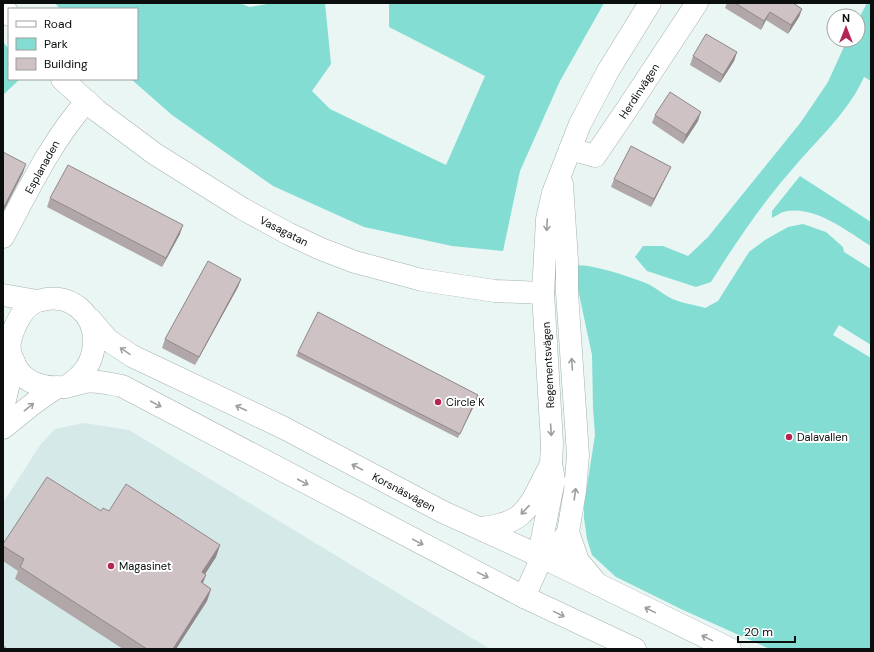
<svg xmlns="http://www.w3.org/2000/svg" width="874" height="652" font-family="'DM Sans',sans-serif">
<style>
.built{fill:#d5eae8}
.green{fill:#83ddd3}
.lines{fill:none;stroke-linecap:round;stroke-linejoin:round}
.minor-casing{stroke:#a6b1b0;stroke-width:23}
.tertiary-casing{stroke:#a6b1b0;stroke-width:23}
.secondary-casing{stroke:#a6b1b0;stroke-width:23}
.minor{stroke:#fff;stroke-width:22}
.tertiary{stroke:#fff;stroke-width:22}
.secondary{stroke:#fff;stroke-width:22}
.rail-casing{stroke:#5e6664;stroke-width:4.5}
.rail{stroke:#fff;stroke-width:3;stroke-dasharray:9;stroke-linecap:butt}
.wall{fill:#b1a7a9}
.shaded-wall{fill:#908889}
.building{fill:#cec2c4;stroke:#908889}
.oneway{stroke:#9d9f9e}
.poi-dot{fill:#b52553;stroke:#fff;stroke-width:1.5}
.labels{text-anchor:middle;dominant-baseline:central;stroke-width:4;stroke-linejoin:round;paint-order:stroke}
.street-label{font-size:11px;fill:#0a0e0d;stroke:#fff}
.poi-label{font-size:11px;fill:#0a0e0d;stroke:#fff;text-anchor:start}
</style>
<rect width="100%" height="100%" fill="#e9f6f4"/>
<path class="built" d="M84 423 129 430 490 649H3V503L40 445 55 429Z"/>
<path class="green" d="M55 3H239L250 7 273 3H325L331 64 312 91 330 109 446 165 485 76 389 27V3H604L560 81 520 171 503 251 452 246 364 227 273 186 172 115 131 79H137V9H60Z
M867 3H871V81L864 77C849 111 819 138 795 166 763 202 736 242 711 282L696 287 647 271 635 257 643 246H663L688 256 708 237 801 122 828 82 847 40H858V20Z
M3 42 9 49V79H20L3 95Z
M800 176 871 222V246C846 231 814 204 783 212 780 213 776 216 772 218V211Z
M803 224 826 232 843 247 844 252 871 269V345L839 325 833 335 871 358V649H770L683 610 616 577 592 555 587 539 584 518V505L595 435 593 408 592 355 573 266C587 262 633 278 648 284 658 289 667 298 678 301 686 304 696 305 705 308L718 301 749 252 765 240 788 227Z"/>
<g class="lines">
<defs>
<path id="minor" d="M570 149 595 156 629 106 697 3
M3 237C28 191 51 141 87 101
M3 408 14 362
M3 428 34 403 57 387"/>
<path id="tertiary" d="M3 6 9 15
M62 79 96 110 155 154 243 209 289 234 321 249 355 262 422 280 495 291 543 293
M3 295 37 301
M90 319 108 340 132 356 284 428 443 512 542 557
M66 387C82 376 92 365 94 345 96 313 69 291 38 301 23 305 13 328 10 342 8 351 12 358 15 365 24 384 46 389 65 387 72 386 78 383 85 382 97 380 110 384 122 386L524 597"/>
<path id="secondary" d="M562 184 567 260V292L578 455 575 491 568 532 556 550 542 557 524 597 635 649
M480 528C527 524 529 506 549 468
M568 532 578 561 594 580
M542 557 541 544 554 480 551 464 552 443 543 293 547 219 553 193 580 124 608 71 650 3
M542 557 730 649"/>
</defs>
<use href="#minor" class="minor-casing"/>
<use href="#tertiary" class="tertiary-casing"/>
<use href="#secondary" class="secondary-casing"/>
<use href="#minor" class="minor"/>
<use href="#tertiary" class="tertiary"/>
<use href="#secondary" class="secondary"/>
<defs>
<path id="rail" d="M3 648 4 649"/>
</defs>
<use href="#rail" class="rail-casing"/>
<use href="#rail" class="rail"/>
</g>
<path class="wall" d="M727 3H793L802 9 799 17 788 34 766 20 761 30 725 8Z
M737 52 734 61 720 83 690 65 693 56Z
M655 115 698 121 683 144 652 123Z
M671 167 651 207 611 187 614 179Z
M50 198 180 234 162 267 47 207Z
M241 279 238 287 195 365 162 348 165 339Z
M298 352 478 395 458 438 296 356Z
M101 511H109L220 545 216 557 205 574 206 575 203 583 211 589 207 601 176 649H123L15 579 18 571 3 561V544Z"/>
<path class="shaded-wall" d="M802 9 799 17 788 34 791 25Z
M770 12 761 30 764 21Z
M737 52 734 61 720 83 723 75Z
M701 112 698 121 683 144 686 135Z
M26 164 23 173 3 212V209Z
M671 167 651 207 654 199Z
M183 225 180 234 162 267 166 258Z
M241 279 238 287 195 365 199 357Z
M478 395 477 400 458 438 460 434Z
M220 545 216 557 198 585 202 572Z
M206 575 201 587V582Z
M211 589 207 601 176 649H173Z"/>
<path class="building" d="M735 3H793L802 9 791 25 770 12 764 21Z
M706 34 737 52 723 75 693 56Z
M670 92 701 112 686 135 655 115Z
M631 146 671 167 654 199 614 179Z
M3 152 26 164 3 209Z
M68 165 183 225 166 258 50 198Z
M208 261 241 279 199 357 165 339Z
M318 312 478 395 460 434 298 352Z
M47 477 101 511 103 508 109 511 126 484 220 545 202 572 206 575 201 582 211 589 173 649H147L20 567 24 559 3 546V544Z"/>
<defs><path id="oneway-shaft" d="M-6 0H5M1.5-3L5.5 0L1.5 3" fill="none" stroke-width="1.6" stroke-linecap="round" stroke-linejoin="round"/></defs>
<g class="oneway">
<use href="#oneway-shaft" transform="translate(547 225) rotate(93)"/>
<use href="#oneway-shaft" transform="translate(125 351) rotate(-146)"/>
<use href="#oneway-shaft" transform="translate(572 364) rotate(-94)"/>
<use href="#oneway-shaft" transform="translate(156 404) rotate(28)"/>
<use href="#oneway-shaft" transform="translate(29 407) rotate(-39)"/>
<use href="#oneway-shaft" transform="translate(241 408) rotate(-155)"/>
<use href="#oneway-shaft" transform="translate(551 430) rotate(86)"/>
<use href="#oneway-shaft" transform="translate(357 467) rotate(-152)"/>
<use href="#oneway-shaft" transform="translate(303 482) rotate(28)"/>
<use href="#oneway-shaft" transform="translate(575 494) rotate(-82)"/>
<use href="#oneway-shaft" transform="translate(525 510) rotate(133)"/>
<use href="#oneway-shaft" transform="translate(418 542) rotate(28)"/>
<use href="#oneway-shaft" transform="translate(483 575) rotate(26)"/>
<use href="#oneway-shaft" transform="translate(650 610) rotate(-154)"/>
<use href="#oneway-shaft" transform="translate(559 614) rotate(26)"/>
<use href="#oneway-shaft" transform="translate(707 638) rotate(-154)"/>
</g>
<g class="poi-dot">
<circle cx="438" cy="402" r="4"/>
<circle cx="789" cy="437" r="4"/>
<circle cx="111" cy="566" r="4"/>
</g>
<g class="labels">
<g class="street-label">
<text transform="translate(639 91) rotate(-57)">Herdinvägen</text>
<text transform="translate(42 167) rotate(-61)">Esplanaden</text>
<text transform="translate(284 231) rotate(27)">Vasagatan</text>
<text transform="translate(548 365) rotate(-93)">Regementsvägen</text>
<text transform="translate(404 492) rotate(28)">Korsnäsvägen</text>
</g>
<g class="poi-label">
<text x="446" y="402">Circle K</text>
<text x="797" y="437">Dalavallen</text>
<text x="119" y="566">Magasinet</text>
</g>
</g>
<rect width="874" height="652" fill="none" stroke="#0a0e0d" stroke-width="8"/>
<rect x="8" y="8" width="130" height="72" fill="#ffffff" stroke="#9d9f9e"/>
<rect x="16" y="21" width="20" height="6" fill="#ffffff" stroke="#9d9f9e"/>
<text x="44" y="28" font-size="12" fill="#0a0e0d">Road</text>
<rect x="16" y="38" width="20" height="12" fill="#83ddd3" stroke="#9d9f9e"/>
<text x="44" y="48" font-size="12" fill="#0a0e0d">Park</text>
<rect x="16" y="58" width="20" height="12" fill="#cec2c4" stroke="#9d9f9e"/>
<text x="44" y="68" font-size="12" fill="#0a0e0d">Building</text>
<g transform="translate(846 28)"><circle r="19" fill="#ffffff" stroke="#9d9f9e"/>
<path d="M0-3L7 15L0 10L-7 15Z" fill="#b52553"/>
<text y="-6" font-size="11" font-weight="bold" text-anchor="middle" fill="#0a0e0d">N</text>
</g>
<path d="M738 636v6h57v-6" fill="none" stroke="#0a0e0d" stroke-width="2"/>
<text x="744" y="636" font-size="12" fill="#0a0e0d" stroke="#ffffff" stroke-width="3" paint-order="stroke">20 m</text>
</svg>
